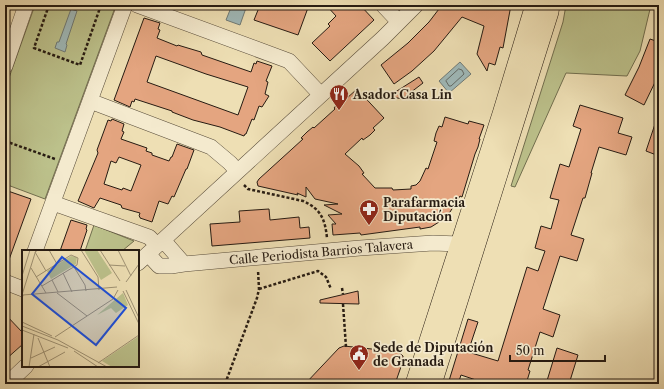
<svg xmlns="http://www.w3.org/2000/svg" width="664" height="389" font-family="'Libre Caslon Text',serif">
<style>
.green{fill:#bcc18b;stroke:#716e4e}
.water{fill:#9fb9b9;stroke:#6f7a76}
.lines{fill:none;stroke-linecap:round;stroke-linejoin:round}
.shore{stroke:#626a66;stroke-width:1}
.building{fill:#e4a580;stroke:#261b12;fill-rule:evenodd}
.minor-casing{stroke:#584c3a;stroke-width:16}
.major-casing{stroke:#261b12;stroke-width:20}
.path{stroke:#261b12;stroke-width:2.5;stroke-dasharray:3 2;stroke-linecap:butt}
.minor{stroke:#f4eace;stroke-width:15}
.major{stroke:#eedfb4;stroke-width:19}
.labels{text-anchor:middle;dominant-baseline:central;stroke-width:3.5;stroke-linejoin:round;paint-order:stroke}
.poi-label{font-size:12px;font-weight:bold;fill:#261b12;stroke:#f4eace;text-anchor:start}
.street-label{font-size:12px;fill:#261b12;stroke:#f4eace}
.inset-road{fill:none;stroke:#9e9173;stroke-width:1}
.view{fill:#1d4ed8;fill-opacity:0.15;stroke:#1d4ed8;stroke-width:2}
.inset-edge{fill:none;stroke:#261b12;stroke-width:2}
</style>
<rect width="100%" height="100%" fill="#eedfb4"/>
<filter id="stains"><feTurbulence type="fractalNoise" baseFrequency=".005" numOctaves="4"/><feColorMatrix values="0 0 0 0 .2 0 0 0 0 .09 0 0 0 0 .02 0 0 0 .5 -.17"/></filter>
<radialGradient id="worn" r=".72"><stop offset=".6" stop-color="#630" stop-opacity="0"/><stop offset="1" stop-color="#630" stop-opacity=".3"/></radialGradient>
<path class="green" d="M35 5H116L45 199 5 184V89Z
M566 5H651L640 51 627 76 566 73 515 187 511 186 563 22Z
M94 225 134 241 122 251H85Z"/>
<path class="water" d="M232 5H247L240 25 226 20Z
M71 9 77 11 66 44 67 45 65 52 55 48 57 42H59Z
M460 62 471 74 449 93 439 81Z"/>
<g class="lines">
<path class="shore" d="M459 69 462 70 464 74 451 86H449L446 81Z"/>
</g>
<path class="building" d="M260 5H309L298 35 254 20Z
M326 5H360L374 20 330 61 312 43 330 26 328 24 336 16Z
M442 5H511L503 48 500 47 495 65 489 63 487 71 477 54 484 26 462 17 434 51 412 71 394 84 381 65 408 43 429 22Z
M144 18 160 23 158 29 160 30 157 38 177 46 178 45 181 46 201 52 202 55 251 72 254 63 256 64 257 61 272 66 266 81 268 82 265 94 269 96 262 107 259 106 254 120 252 119 246 134H245L244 136 220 127 193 120 172 112V111L135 99 134 102 132 101 130 107 114 100ZM156 56 206 74 248 87 238 115 147 82Z
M650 39 659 42V74L644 105 625 95 639 67Z
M419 77 423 83 402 99 389 96Z
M357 89 384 118 373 128 375 130 370 135 363 140 362 138 345 154 359 166 364 173 362 174 375 188H392L393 190 411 189V186L416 185 420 181 426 168 428 169 437 142 434 141 436 133 439 126 442 127 445 117 468 124 469 121 484 125 479 139H480L478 147 475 154 462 197 460 196 450 212 439 222 431 227 420 229V227L361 235 360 233 333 235 332 224H336L328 215 342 214 324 205 338 204 315 199 306 187V197L297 193 298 195 258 186 257 182 259 179 303 139 301 138 307 132 313 127 314 128 335 109 334 108 339 102 346 98V99Z
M580 105 623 118 618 133 632 137 626 155 599 147 591 173H592L585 198H583L571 235 584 239 577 261 560 256 543 309 560 315 553 337 540 332 528 370 530 371 526 384H488L461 375 458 384H448L468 319 478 322 468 352 498 361 527 267 538 271 545 251 535 248 541 226 551 229 559 200 550 198 560 164 569 167 581 129 573 126Z
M657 118H659V156L646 151Z
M112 119 124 124 122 131 124 132 121 139 147 148 146 151 152 153V155L169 161 171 157H172L177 144 194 150 187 169H186L174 197 172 196 168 204 159 201 152 222 140 218V217L139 216 140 213 122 208 121 205 100 198 94 208 78 201 98 153 97 150 108 120 111 121ZM119 157 141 165 131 191 123 188 122 190 104 184 111 161 116 163Z
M5 190 31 199 6 268H5Z
M269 209 270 220 299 217 300 228 309 227 310 238 212 246 210 224 240 222 239 211Z
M71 220 87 225 86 229 87 230 80 251H60Z
M358 291 359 304 320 303V300Z
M5 314 23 333V344L5 360Z
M344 346 390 351 396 350 403 356V361L395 384H305L339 348Z
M557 348 578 355 569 384H546Z"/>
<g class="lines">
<defs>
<path id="minor" d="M137 5 289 61 321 95
M383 5 399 22
M5 66 26 5
M90 101 211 147 230 163 237 171
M53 203 149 237 157 245
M163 240 184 264
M35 251 125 5
M148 254 159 266H171L184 264 360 248 433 243 459 244
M138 263 383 38 416 5
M5 282 23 289
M7 384 26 366"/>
<path id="major" d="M415 384 502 114 535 5
M432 384 549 12 550 5"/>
</defs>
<use href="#minor" class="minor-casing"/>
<use href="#major" class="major-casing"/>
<path class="path" d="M49 5 34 48 80 65 101 5
M75 5 81 6 86 5
M5 141 55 159
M244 185 248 189 303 201C321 209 325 219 327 238
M342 288 343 294
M259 289 318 271 326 277 331 289
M343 304 346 347
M225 384 257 298 259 289 258 270"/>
<use href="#minor" class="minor"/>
<use href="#major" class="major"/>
</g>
<defs>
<symbol id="restaurant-pin" viewBox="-11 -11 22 30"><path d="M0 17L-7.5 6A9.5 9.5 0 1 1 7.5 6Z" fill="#8f2418" stroke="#f4eace"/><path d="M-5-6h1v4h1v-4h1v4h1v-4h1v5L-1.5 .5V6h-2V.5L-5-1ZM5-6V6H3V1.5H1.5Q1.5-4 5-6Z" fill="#fff"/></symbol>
<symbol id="pharmacy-pin" viewBox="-11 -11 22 30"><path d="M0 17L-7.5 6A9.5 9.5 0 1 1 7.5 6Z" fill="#8f2418" stroke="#f4eace"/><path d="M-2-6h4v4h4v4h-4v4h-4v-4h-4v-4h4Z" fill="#fff"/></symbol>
<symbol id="civic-pin" viewBox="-11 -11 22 30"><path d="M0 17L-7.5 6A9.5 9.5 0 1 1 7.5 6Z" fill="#8f2418" stroke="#f4eace"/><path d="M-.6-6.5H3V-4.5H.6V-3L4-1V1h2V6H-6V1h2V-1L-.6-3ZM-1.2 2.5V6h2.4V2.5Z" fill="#fff"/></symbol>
</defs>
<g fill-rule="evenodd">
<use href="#restaurant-pin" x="328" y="83" width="22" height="30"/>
<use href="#pharmacy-pin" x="358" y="198" width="22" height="30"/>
<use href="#civic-pin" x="348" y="343" width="22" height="30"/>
</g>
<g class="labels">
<g class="poi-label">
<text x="353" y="94">Asador Casa Lin</text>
<text x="383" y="202">Parafarmacia<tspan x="383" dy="14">Diputación</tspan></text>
<text x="373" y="347">Sede de Diputación<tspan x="373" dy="14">de Granada</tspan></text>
</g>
<g class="street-label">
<text transform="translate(321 252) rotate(-5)">Calle Periodista Barrios Talavera</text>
</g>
</g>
<g transform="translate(22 250)">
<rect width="117" height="117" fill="#eedfb4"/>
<path d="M62 0H75L90 23 79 30ZM49 6 55 7 54 14 29 29 25 21ZM101 43 106 55 94 63 89 58 75 65ZM117 86V117H90L80 111Z" fill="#bcc18b"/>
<path class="inset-road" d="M16 0 13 2 24 21M27 0 35 14M59 0 76 27 77 40M78 0 98 31M96 0 109 26M87 15 103 16M52 17 63 35 64 41M9 18 24 43M41 23 50 42M0 26 8 0M14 27 49 5 56 8 55 15 20 36M30 30 36 42M104 32 117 14M104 40 117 68M101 41 117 74M35 43 65 66M0 45 14 0M0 49 1 45 95 37M0 72 30 86M0 76 36 90 85 117M0 80 46 98M33 87 91 49 96 40M16 88 28 117M52 101 76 117M9 108 33 97M76 113 117 85M7 117 12 84M16 117 43 102"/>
<path class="view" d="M40 7 104 58 74 95 10 44Z"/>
<rect width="117" height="117" class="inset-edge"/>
</g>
<rect width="664" height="389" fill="none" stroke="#eedfb4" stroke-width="20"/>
<rect x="6" y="6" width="652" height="377" fill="none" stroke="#261b12" stroke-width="2"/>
<rect x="10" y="10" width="644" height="369" fill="none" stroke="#261b12"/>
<path d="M510 355v6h95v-6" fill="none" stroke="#261b12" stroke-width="2"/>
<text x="516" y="355" font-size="12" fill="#261b12" stroke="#f4eace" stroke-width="3" paint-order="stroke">50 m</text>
<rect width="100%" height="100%" filter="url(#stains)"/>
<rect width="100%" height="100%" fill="url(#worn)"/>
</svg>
